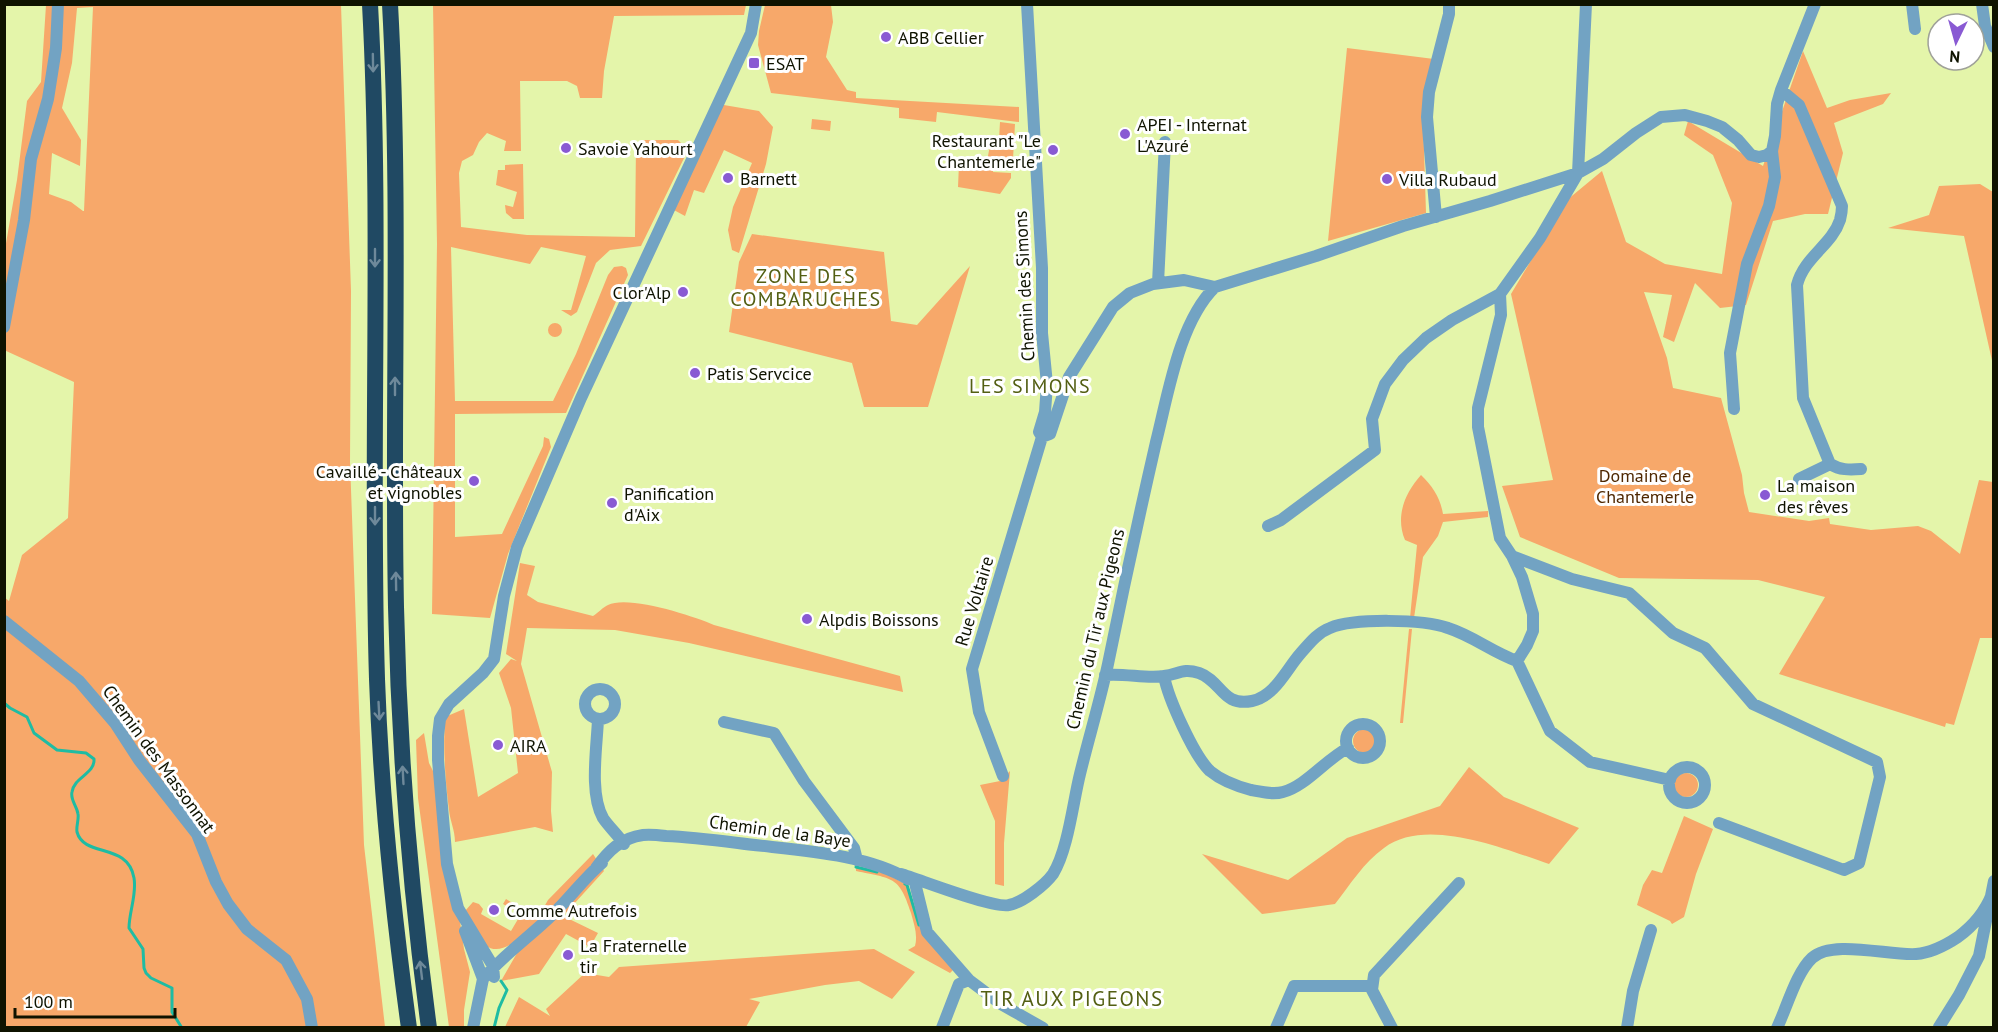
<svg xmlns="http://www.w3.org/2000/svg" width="1998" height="1032" font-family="'PT Sans',sans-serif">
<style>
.green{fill:#f7a86a;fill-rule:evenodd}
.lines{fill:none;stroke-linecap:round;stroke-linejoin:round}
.stream{stroke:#1fbca3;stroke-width:3}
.minor{stroke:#72a3c3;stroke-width:12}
.highway{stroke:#204963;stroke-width:16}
.oneway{stroke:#6e899a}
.poi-dot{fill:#895ad3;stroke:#fff;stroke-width:2}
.labels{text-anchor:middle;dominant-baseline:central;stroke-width:6;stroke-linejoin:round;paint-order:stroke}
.poi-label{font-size:18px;fill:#0f1300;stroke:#fff;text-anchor:start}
.street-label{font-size:18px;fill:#0f1300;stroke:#fff}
.park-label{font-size:18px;fill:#4f2802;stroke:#fff}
.neighbourhood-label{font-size:20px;letter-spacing:1.5px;fill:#535f13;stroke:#fff}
.quarter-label{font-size:21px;letter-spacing:1.5px;fill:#535f13;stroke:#fff}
</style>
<rect width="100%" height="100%" fill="#e4f5aa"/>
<path class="green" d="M46 5H341L351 291 350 462 364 845 385 1027H5L4 597 9 601 22 555 68 518 74 382 4 350 5 249 17 180 27 101 41 82ZM93 7 84 211H83L71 202 49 194 52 153 80 166 81 140 62 108 72 63 77 8Z
M433 5H746L744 15 614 16 604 71 602 98H580L577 86 567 81H520L521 151H504L506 141 487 133 479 142 473 155 462 161 459 173 461 227 527 235 635 237 636 144 642 140H678L688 150 641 246 610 250 596 263 577 312 571 316 561 310H571L586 256 541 247 530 264 451 247 455 401H553L576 354 608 275 614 267 622 266 626 268 628 275 566 413 455 414V537L502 534 543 446 544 437 549 439 551 447 508 554 490 618 432 614 437 244Z
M765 5H831L833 22 826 57 847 90 856 92V98L1019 107V122L937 112 936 122 899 118V108L771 93 758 45 759 31Z
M1347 48 1434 59 1423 118 1426 213 1328 241Z
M1803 51 1827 108 1850 100 1891 93 1883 104 1834 123 1843 153 1828 214H1805L1773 221 1746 305 1720 308 1695 283 1674 342 1663 337 1672 295 1644 292 1667 358 1673 388 1721 398 1742 475 1744 493 1749 512 1809 521 1829 518 1830 524 1871 530 1918 526 1931 531 1960 554 1979 480 1993 482V638H1980L1954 725 1946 723 1945 727 1779 674 1825 597 1758 580 1619 578 1520 537 1502 486 1553 480 1511 294 1567 200 1602 171 1626 242 1665 264 1722 274 1732 203 1713 155 1684 135 1688 121 1763 166Z
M718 104 759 111 773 127 766 164 739 253 732 250 728 230 733 207 752 163 724 150 704 193 694 190 685 216 672 209Z
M812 119 831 121 830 131 811 129Z
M1000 122 1015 124 1013 159 994 157 993 172 1011 173V178L1000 194 958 187 959 164 986 167 990 145 979 143V137L999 139Z
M523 164 524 219H513L506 213 505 205 513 207 517 192 496 185 498 170H505V165Z
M1980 184 1993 192V365L1964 236 1888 228 1929 215 1939 186Z
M752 234 884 252 891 321 917 325 970 266 928 407H864L852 363 729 332 739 262Z
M548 330a7 7 0 1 1 14 0a7 7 0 1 1-14 0Z
M1421 475C1433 487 1440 497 1443 514L1488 511V517L1443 522 1438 536 1423 557 1414 618H1410L1417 545 1405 540C1395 516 1405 493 1421 475Z
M520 563 535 566 527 595 538 602 593 616C598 613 603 607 608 605 629 595 693 616 714 625L900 676 903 692 689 643 615 630 527 628 521 664 552 772 551 811 553 832 535 827 455 842C455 830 450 821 449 810 445 779 443 747 445 717L464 709 478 797 518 773 511 708 499 673 511 659 517 661 506 654Z
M1409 629H1412L1403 723H1400Z
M1353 741a12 12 0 1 1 24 0a12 12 0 1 1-24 0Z
M424 733 429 763 438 781 443 803 464 949 470 972 464 1010V1027H449L418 798 416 740Z
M1469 767 1504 797 1579 828 1549 864C1504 849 1426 816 1384 848 1364 862 1350 885 1335 904L1262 914 1202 854 1288 880 1347 838 1440 806Z
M1010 771 1004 843V886L995 884V821L980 785 1000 781Z
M1674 785a12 12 0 1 1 24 0a12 12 0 1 1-24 0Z
M1684 816 1713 829 1696 874 1684 917 1672 924 1670 921 1637 905 1643 885 1652 870 1662 873Z
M593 854 604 871 563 916 598 933 590 947 566 934 539 974 501 981 532 927C521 937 501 958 485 945 478 939 470 919 465 911L473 902 479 904 483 909 481 914 511 931 521 914 503 904 506 899 522 909 544 907 548 900Z
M856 867 887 874 907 885 922 931 953 970 950 973 908 950 915 946C918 935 914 924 911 913 899 875 892 879 856 871Z
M874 949 915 972 892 999 859 981 825 985 749 999 760 1002 746 1027H505L519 997 550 1016 546 1009 585 973 609 977 619 967Z"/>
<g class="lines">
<path class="stream" d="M4 703 10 708 27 717 34 733 57 750 86 753 94 759C95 774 74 777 72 792 70 800 77 806 78 814 79 820 76 826 77 832 84 858 128 842 134 878 137 894 129 912 129 928L143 949 144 968 146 973 151 978 172 988V1012L182 1028
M856 867 877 872
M905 884 907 885 919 925
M494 1028 499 1008 507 990 501 981"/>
<path class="minor" d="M1027 4 1042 268V333L1047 384 1045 412 1039 432 1042 437 1050 434 1069 377 1113 307 1130 293 1153 284 1184 280 1215 287
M1912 4 1915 29
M1982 4 1985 26 1994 47
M1781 90 1799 105 1842 206C1842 210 1841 216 1840 220 1832 245 1804 257 1797 285L1803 398 1830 464 1799 479
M1436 217 1427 117 1429 92 1449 14V4
M1158 283 1165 142
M1500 294 1501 315 1478 408V427L1500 538 1512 556 1522 577 1533 614V631L1527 645 1517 661 1550 731 1590 762 1670 780
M4 327 24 220 31 159 48 99 56 48 58 4
M1734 409 1730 353 1747 264 1769 206 1775 177 1772 151
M1830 464C1840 470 1849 470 1861 469
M1268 526 1281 520 1375 450 1372 419 1385 384 1403 360 1426 338 1452 320 1500 294 1540 238 1578 173 1586 4
M1512 556 1572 579 1629 593 1673 633 1705 648 1753 704 1877 762 1880 777 1859 863 1844 870 1719 823
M4 621 79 681 115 723 139 760 197 834 216 882 228 904 247 929 286 960 307 999 312 1028
M1105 675C1125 673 1147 679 1164 676 1179 674 1183 668 1199 673 1222 681 1222 707 1252 701 1275 696 1286 670 1300 654 1309 644 1317 633 1330 628 1354 618 1423 619 1448 628 1473 636 1492 652 1517 661
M1164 676C1168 698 1194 756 1210 771 1222 781 1236 786 1251 790 1262 792 1273 795 1283 792 1306 786 1326 759 1348 748
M585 704a15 15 0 1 1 30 0a15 15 0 1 1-30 0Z
M598 719C597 747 589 793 603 818 609 827 618 835 624 844
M724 722 774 733 804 781 854 848 857 860
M1346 741a17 17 0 1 1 34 0a17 17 0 1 1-34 0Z
M1669 785a18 18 0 1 1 36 0a18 18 0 1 1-36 0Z
M1003 776 979 712 972 669 1042 437
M596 868C608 851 621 838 643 835 650 834 658 835 666 836 690 837 714 840 738 843 790 850 863 852 908 879
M901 874C921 880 994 909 1009 905 1022 903 1045 885 1053 874 1068 850 1073 802 1080 774 1089 737 1100 701 1108 664 1123 590 1139 516 1156 442 1168 395 1179 322 1215 287L1316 256 1403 226 1490 201 1578 173 1603 159 1636 133 1661 117 1685 115 1707 121 1722 127 1738 140 1751 155 1759 157 1767 155 1772 151 1775 136 1777 104 1781 90 1815 4
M915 883 927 932 969 980 1001 1004 1043 1028
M465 931 483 979 473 1028
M494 977 493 966 458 908 447 864 438 760V736L440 719 449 704 483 673 494 659 504 596 517 547 581 398 751 33 756 4
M483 979C503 955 531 936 554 913 571 897 584 878 602 863
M1939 1027 1959 995 1979 956 1994 881
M942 1028 959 984 969 980
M1276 1028 1294 986H1372
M1392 1028 1372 990 1374 975 1459 883
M1627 1028 1633 991 1651 930
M1777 1028C1787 1007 1796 973 1812 958 1832 939 1890 956 1916 954 1931 953 1946 945 1958 937 1973 926 1985 912 1992 894"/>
<path class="highway" d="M370 4C382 229 370 454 377 679 381 796 393 912 409 1028
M390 4C401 205 392 406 396 607 399 748 410 888 429 1028"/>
</g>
<defs><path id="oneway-shaft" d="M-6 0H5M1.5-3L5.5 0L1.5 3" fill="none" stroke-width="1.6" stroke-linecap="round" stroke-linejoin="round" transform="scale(1.5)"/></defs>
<g class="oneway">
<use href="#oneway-shaft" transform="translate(373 63) rotate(89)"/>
<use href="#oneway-shaft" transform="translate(375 258) rotate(90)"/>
<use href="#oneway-shaft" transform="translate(395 386) rotate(-90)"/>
<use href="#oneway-shaft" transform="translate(375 516) rotate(90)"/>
<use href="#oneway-shaft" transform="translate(396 581) rotate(-91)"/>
<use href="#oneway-shaft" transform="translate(379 711) rotate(87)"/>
<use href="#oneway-shaft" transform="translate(403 775) rotate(-93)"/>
<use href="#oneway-shaft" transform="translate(421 970) rotate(-97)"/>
</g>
<g class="poi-dot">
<circle cx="886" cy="37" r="6"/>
<rect x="748" y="57" width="12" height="12" rx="3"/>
<circle cx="1125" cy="134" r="6"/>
<circle cx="566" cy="148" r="6"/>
<circle cx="1053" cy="150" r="6"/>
<circle cx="728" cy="178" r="6"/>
<circle cx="1387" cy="179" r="6"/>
<circle cx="683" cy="292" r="6"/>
<circle cx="695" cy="373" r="6"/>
<circle cx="474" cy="481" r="6"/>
<circle cx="1765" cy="495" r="6"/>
<circle cx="612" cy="503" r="6"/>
<circle cx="807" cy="619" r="6"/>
<circle cx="498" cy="745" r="6"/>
<circle cx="494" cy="910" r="6"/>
<circle cx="568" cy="955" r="6"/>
</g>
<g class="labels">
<g class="poi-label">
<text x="898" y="37">ABB Cellier</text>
<text x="766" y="63">ESAT</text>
<text x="1137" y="124">APEI - Internat<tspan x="1137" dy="21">L'Azuré</tspan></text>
<text x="1041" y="140" text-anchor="end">Restaurant "Le<tspan x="1041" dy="21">Chantemerle"</tspan></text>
<text x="578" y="148">Savoie Yahourt</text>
<text x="740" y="178">Barnett</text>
<text x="1399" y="179">Villa Rubaud</text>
<text x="671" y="292" text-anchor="end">Clor'Alp</text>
<text x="707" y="373">Patis Servcice</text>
<text x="462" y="471" text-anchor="end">Cavaillé - Châteaux<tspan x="462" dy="21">et vignobles</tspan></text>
<text x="1777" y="485">La maison<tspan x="1777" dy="21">des rêves</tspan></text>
<text x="624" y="493">Panification<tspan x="624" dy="21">d'Aix</tspan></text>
<text x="819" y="619">Alpdis Boissons</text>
<text x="510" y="745">AIRA</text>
<text x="506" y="910">Comme Autrefois</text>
<text x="580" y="945">La Fraternelle<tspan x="580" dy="21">tir</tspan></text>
</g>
<g class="street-label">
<text transform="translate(1024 286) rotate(-93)">Chemin des Simons</text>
<text transform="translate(974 601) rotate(-73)">Rue Voltaire</text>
<text transform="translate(1095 629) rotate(-77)">Chemin du Tir aux Pigeons</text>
<text transform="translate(159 759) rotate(54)">Chemin des Massonnat</text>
<text transform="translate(780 831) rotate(8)">Chemin de la Baye</text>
</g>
<g class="park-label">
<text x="1645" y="475">Domaine de<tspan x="1645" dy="21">Chantemerle</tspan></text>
</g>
<g class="neighbourhood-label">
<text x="806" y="276">ZONE DES<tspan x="806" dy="23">COMBARUCHES</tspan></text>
<text x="1030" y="386">LES SIMONS</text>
</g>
<g class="quarter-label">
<text x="1072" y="998">TIR AUX PIGEONS</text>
</g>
</g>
<rect width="1998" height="1032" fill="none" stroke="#0f1300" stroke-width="12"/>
<g transform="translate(1956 42) rotate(185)"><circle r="28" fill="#ffffff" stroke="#9fa199" stroke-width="1.5"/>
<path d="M0-4.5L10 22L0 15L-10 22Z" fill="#895ad3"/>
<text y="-9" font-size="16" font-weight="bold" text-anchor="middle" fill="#0f1300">N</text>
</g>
<path d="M15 1008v9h160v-9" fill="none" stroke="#0f1300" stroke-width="3"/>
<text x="24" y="1008" font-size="18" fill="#0f1300" stroke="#ffffff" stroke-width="4.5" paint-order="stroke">100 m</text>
</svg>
